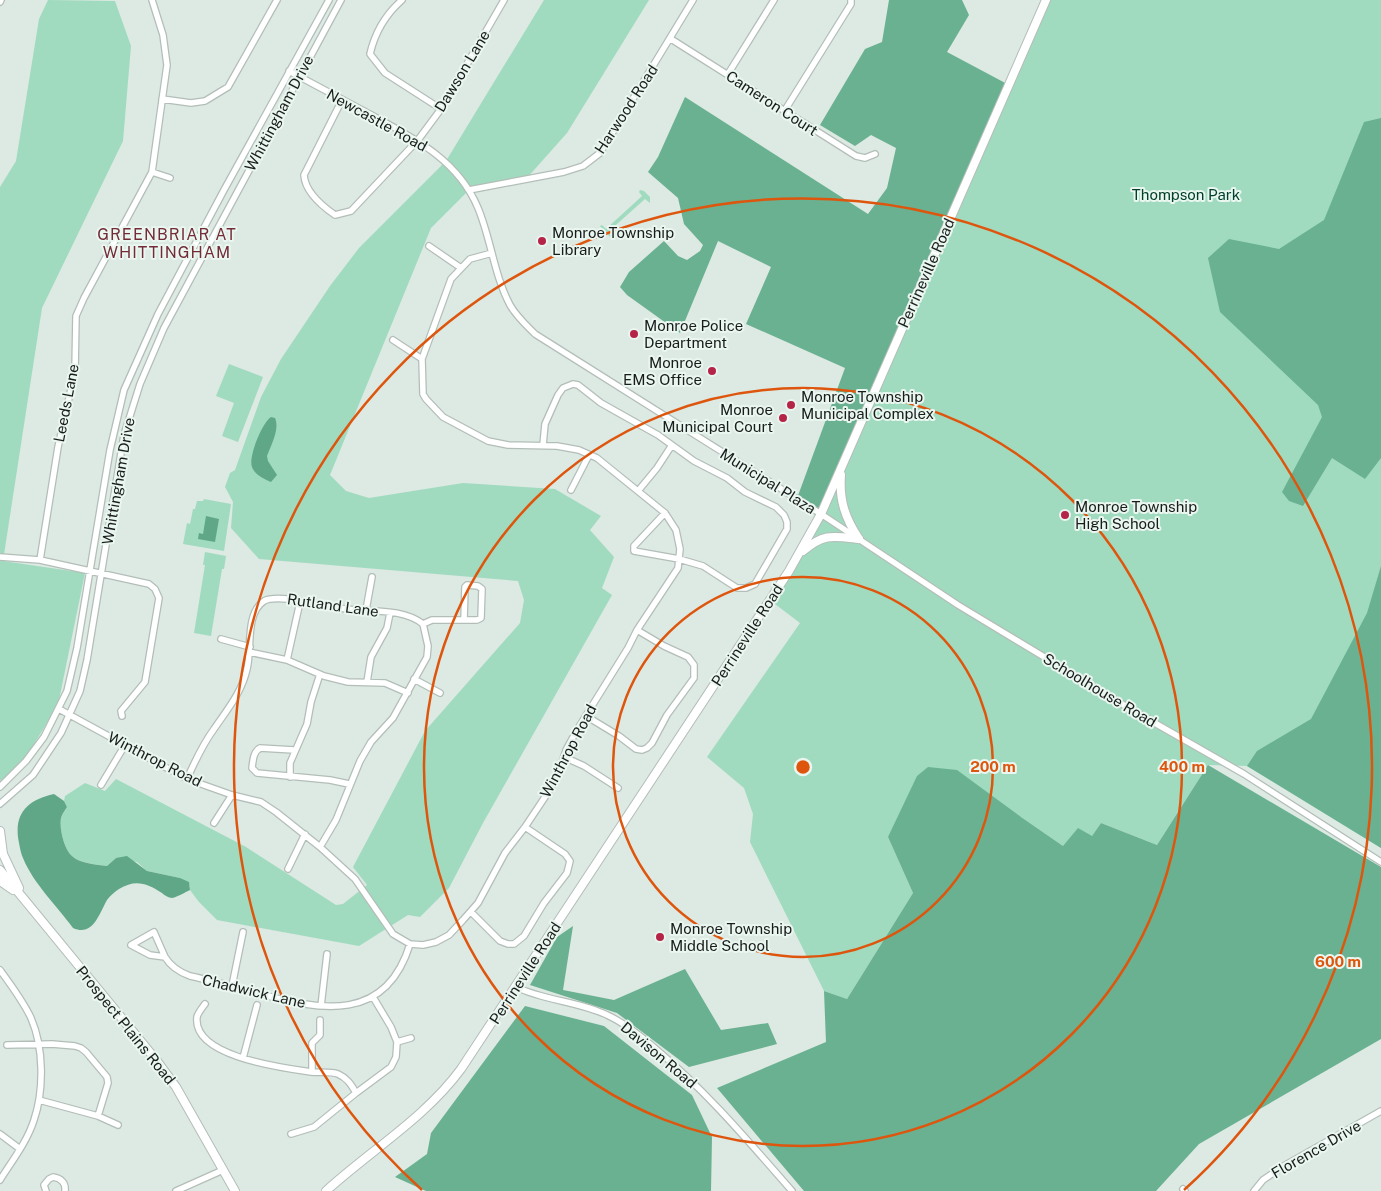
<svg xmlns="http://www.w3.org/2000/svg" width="1381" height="1191" font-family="'Public Sans',sans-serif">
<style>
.green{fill:#a0dbbf}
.forest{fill:#69b190}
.water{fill:#5fa787}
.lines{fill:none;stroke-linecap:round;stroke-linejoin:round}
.street-casing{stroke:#b3beb8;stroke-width:8}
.secondary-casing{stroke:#b3beb8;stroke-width:10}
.street{stroke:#fff;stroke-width:5.5}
.secondary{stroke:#fff;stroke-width:8}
.ring{fill:none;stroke:#de560d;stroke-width:2.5}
.poi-dot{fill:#b52347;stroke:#eaf6f0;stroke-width:2}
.labels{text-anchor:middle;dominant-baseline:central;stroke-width:4;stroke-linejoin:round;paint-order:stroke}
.street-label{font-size:15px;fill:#181c1a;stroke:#eaf6f0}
.park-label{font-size:15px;fill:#00402b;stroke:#eaf6f0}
.poi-label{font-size:15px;fill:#181c1a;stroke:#eaf6f0;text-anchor:start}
.neighbourhood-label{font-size:16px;letter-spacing:1px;fill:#732c37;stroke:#eaf6f0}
.centre{fill:#de560d;stroke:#eaf6f0;stroke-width:2.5}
.ring-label{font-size:15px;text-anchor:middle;font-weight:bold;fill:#de560d;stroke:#eaf6f0;stroke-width:4;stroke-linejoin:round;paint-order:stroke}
</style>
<rect width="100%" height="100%" fill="#dde9e3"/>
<path class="green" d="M48 0 115 1 131 46 123 141 42 308 3 561 85 573 58 705 23 762 0 781V187L16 161 39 19Z
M544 0H649L567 133 526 179 469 190 431 228 330 475 346 491 369 498 463 483 555 489 601 516 590 530 614 557 602 588 612 595 483 823 449 888 420 917 408 915 359 946 217 920 199 902 190 890V886L180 878 147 871 137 862 116 858 107 866C97 865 80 863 72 856 64 849 59 828 61 818 62 814 65 811 67 807L64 801 65 796 85 783 105 791 116 779 246 847 336 905 343 904 367 885 353 867 425 731 520 623 524 600 518 581 259 559 231 528 233 502 225 487 230 473 235 470 261 397 281 359 330 286 359 248 446 161Z
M1046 0H1381V848L1247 766 1208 765 1157 845 1101 823 1092 836 1063 846 1021 817 888 837 913 893 847 999 824 991 750 842 753 814 744 788 707 757 800 623 771 601 820 516Z
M640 190 644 191 650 197V203L645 199 608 232 611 236 610 237 600 226 602 225 606 229 642 196 639 192Z
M229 364 263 377 238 442 222 436 234 403 216 396Z
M204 499 231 504 224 551 183 544 187 523 190 524 193 509H195L197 501H203Z
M205 552 226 556 224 569H222L211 636 194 633 205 565H203Z"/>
<path class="forest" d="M889 0H962L969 15 947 52 1009 85 820 516 796 501 845 368 746 324 771 267 718 241 680 333 627 295 620 287 629 272 664 241 678 256 687 260 700 251 703 245 684 224 678 198 648 172 658 157 685 97 868 214 887 188 896 148 871 135 855 146 820 125 865 49 882 42Z
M1381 118V458L1365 479 1332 458 1303 506 1289 501 1282 492 1322 417 1318 405 1220 312 1208 258 1229 239 1279 249 1324 220 1364 122Z
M1381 566V848L1247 766 1257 751 1311 719 1367 613Z
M1208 765 1381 867V1039L1199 1144 1156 1191H804L717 1088 826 1042 824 991 847 999 913 893 888 837 917 776 928 767 957 770 1021 817 1063 846 1078 828 1092 836 1101 823 1157 845Z
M573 926 563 990 614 1000 685 969 721 1030 768 1023 777 1044 689 1067 617 1013 530 985 557 937Z
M525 1006 604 1026 692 1095 712 1137 711 1191H426L395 1177 427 1154 431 1133Z"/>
<path class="water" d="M271 417 275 418C280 429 271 445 267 456L268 461 277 475 271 482C264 479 255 475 252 467 248 457 262 423 271 417Z
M206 516 219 519 215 542 198 539 199 533 203 534Z
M54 794 64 801 67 807C65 810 62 814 61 818 59 828 64 849 72 856 79 863 97 865 107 866L116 858 127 856 147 871 180 878 189 882 190 890C185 892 178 897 172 898 169 898 164 895 162 893 147 883 135 879 119 889 114 892 110 896 107 900 99 914 93 937 73 928 57 906 33 883 23 858 21 854 20 848 19 843 13 814 27 800 54 794Z"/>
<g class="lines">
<defs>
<path id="street" d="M402 0C385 15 375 32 370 54L385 73 441 109
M0 2 1 0
M671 39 856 156 865 158 875 154
M289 71C313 84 338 97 362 110 408 135 457 157 478 208 491 239 494 275 510 305 516 316 526 325 535 334L821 514 958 605 1132 710 1244 774 1381 862
M728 74 774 0
M162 99 191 103 205 101 228 87 277 0
M342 100 304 175C305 192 322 206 335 215L351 211 418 140 441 109 504 0
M785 110 851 4V0
M152 172 170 178
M469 190 564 172 583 166 600 153 693 0
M429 246 461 268
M393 340 422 359
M543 445 545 424 558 395 563 388 573 384 578 385 601 403 658 435 694 461 727 478 745 492 776 507 784 515 787 522V529L755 584 746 588H737L703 566 679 559 634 551V546L665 513
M571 490 589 455
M638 491 657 468 672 445
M0 557 40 560 149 584 155 589 159 598 145 682 121 711 122 716
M40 560 58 447 75 371 76 316 84 298 152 172 167 65 163 35 152 0
M467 585 478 586 482 589 481 618 477 620H464L465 587Z
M366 610 372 577
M423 624 432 620H464
M221 639 250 647
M249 652 287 660 324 676 348 682 385 683 408 693
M287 660 300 602
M414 679 440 693
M367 682 371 657 387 628 390 613
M59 709 187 779 232 795 261 802 276 812 320 847 355 879 393 934 410 944 423 945 436 942 449 935 463 920 478 903 505 853 525 827 549 791 558 775 566 750 577 730 628 648 637 630 678 568 680 549 676 530 665 513 597 458 579 450 557 446 508 445 488 441 443 417 426 399 423 394 422 359 451 279 470 259 492 253
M586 716 619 736 636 749 642 750 647 748 652 743 667 715 694 678V665L688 657 664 646 637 630
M294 750 260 748C253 752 253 761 252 768L257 773 330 780 349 784
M564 757 584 766 618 788
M290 777V763L307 724 311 702 320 674
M187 779C195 761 203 744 214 729 227 710 242 692 247 669 252 650 245 613 264 601 278 593 328 607 346 609 371 612 403 608 423 624L428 646 427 657 393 718 371 742 360 761 336 820 320 847
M101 785 125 745
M0 787 26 761 44 737 67 691 77 648 110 450 124 390 158 314 224 190 329 0
M0 804 33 775 61 733 80 691 87 660 124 435 140 384 164 328 341 0
M214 823 232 795
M288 869 305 834
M471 912 500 941 508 944H514L524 936 544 903 567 873 570 861 565 854 525 827
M154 932 165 957 150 955 131 945Z
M165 957C171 967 179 972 190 976 213 981 235 987 257 993 321 1011 386 1023 410 944
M0 970C11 985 23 1001 31 1018 44 1048 44 1090 34 1120 27 1142 12 1161 0 1180
M232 986 243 932
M516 987C545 1001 578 1001 607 1015 625 1023 642 1037 657 1050 707 1092 749 1142 792 1191
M205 1004C202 1008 198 1013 197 1017 192 1057 284 1068 311 1072 319 1073 330 1071 338 1074 347 1078 351 1084 356 1093
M321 1006 327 954
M397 1042 411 1038
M7 1045 52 1044 75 1046 81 1048 86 1052 107 1077 108 1083 98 1116
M243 1058 257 1005
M312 1072V1043L320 1035V1020
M39 1100 98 1116 118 1125
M0 1134 20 1149
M291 1134 314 1127 356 1093 391 1067 396 1057 397 1042 391 1027 373 997
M1183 1189 1185 1191
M46 1191 44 1185 49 1179 53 1177C61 1178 66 1183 65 1191
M176 1191 223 1170
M1254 1191 1263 1180 1282 1167 1381 1111"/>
<path id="secondary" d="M841 475C839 500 845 518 859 539
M803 551C824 533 833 536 859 539
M0 831 3 854 19 888
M0 870 157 1061 176 1087 235 1191
M0 881 13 890
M326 1191C371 1150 425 1118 461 1069L789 571 821 514 1046 0"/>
</defs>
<use href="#street" class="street-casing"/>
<use href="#secondary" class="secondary-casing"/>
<use href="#street" class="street"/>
<use href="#secondary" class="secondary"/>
</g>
<g class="ring">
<circle cx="803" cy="767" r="190"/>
<circle cx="803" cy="767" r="379"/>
<path d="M422 1190A569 569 0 1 1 1184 1190"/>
</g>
<g class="poi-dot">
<circle cx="542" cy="241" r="5"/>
<circle cx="634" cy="334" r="5"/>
<circle cx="712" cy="371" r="5"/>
<circle cx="791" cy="405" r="5"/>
<circle cx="783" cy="418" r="5"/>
<circle cx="1065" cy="515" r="5"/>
<circle cx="660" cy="937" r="5"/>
</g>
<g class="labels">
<g class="street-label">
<text transform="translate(462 71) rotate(-59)">Dawson Lane</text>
<text transform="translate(772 103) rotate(33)">Cameron Court</text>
<text transform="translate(626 109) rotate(-57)">Harwood Road</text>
<text transform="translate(279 113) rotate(-62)">Whittingham Drive</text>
<text transform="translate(377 120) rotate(29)">Newcastle Road</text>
<text transform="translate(926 273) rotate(-66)">Perrineville Road</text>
<text transform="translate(66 403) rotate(-79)">Leeds Lane</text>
<text transform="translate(118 481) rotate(-80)">Whittingham Drive</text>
<text transform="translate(768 481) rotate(32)">Municipal Plaza</text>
<text transform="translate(333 605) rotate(8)">Rutland Lane</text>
<text transform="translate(747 635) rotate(-57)">Perrineville Road</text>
<text transform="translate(1100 690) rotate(31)">Schoolhouse Road</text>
<text transform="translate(568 751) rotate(-62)">Winthrop Road</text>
<text transform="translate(155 759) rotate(27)">Winthrop Road</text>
<text transform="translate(525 973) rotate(-57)">Perrineville Road</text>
<text transform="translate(254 991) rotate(13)">Chadwick Lane</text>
<text transform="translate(126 1025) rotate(51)">Prospect Plains Road</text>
<text transform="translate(659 1055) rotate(40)">Davison Road</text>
<text transform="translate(1316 1149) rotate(-30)">Florence Drive</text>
</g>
<g class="park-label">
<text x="1186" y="194">Thompson Park</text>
</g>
<g class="poi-label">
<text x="552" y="232">Monroe Township<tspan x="552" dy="17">Library</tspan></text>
<text x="644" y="325">Monroe Police<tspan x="644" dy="17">Department</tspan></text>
<text x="702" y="362" text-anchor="end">Monroe<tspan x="702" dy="17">EMS Office</tspan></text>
<text x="801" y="396">Monroe Township<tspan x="801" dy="17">Municipal Complex</tspan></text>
<text x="773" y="409" text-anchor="end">Monroe<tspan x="773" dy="17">Municipal Court</tspan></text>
<text x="1075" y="506">Monroe Township<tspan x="1075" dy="17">High School</tspan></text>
<text x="670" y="928">Monroe Township<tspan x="670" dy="17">Middle School</tspan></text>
</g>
<g class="neighbourhood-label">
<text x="167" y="234">GREENBRIAR AT<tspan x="167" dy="18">WHITTINGHAM</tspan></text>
</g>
</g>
<circle cx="803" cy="767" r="8" class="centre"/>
<g class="ring-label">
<text x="993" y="772">200 m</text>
<text x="1182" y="772">400 m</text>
<text x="1338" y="967">600 m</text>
</g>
</svg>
